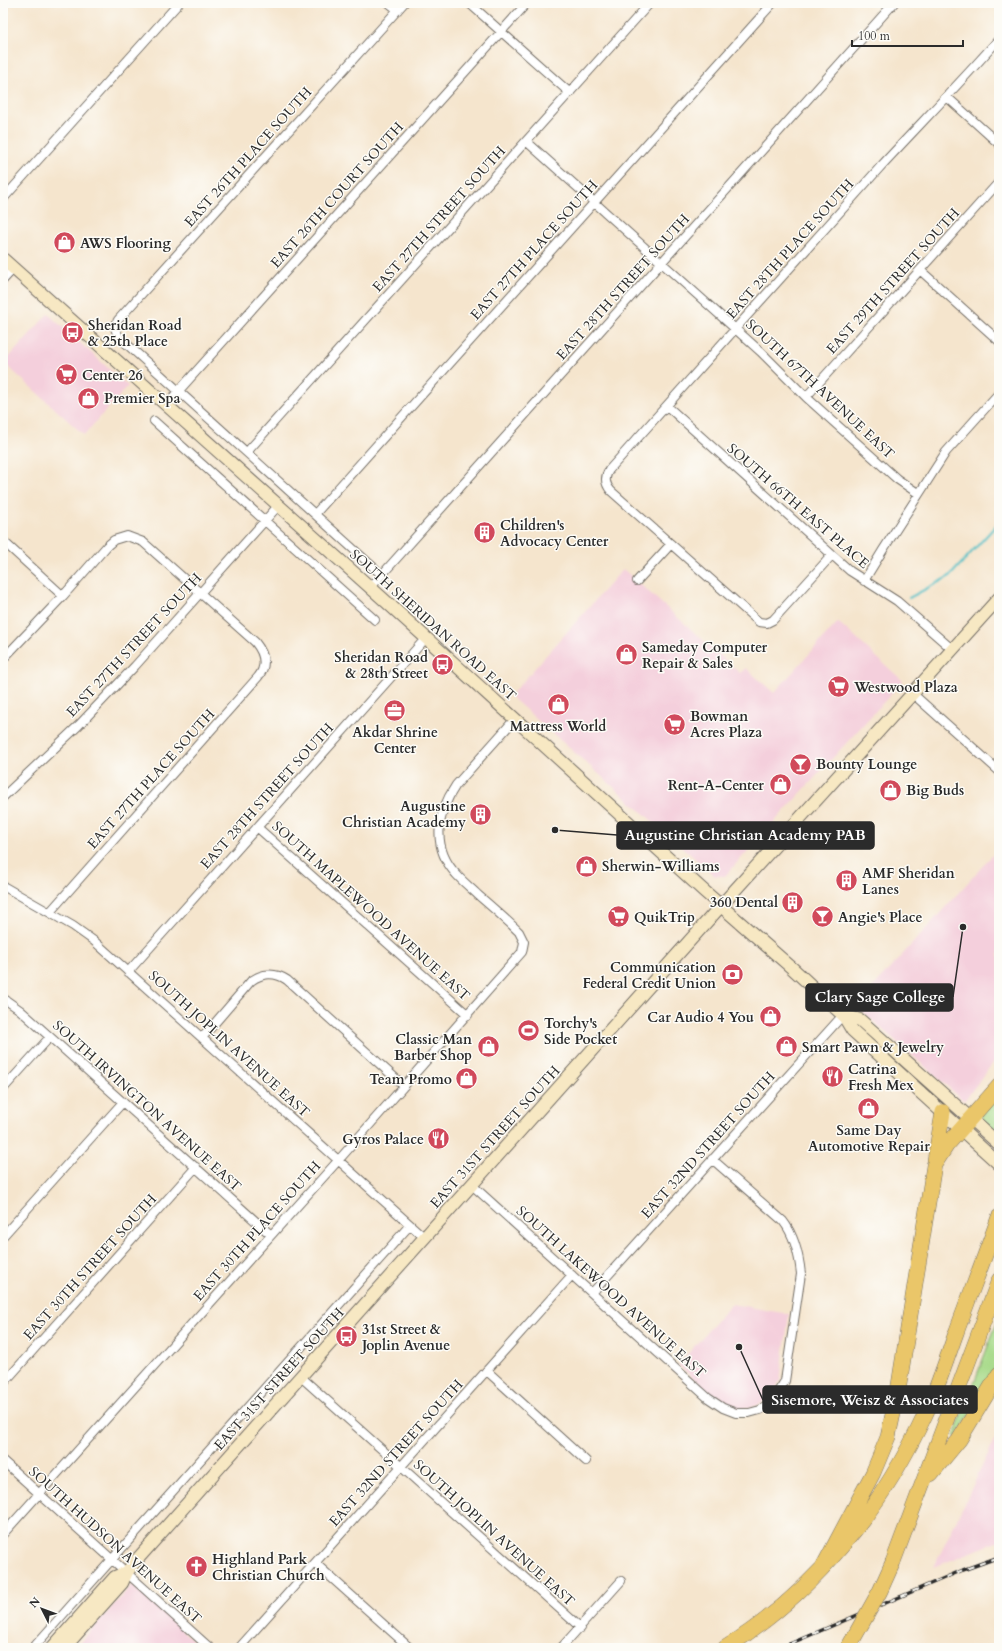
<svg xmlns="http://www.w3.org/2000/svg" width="1002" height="1651" font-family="Cardo,serif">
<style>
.built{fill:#f4cfdc}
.green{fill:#a7da89;stroke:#69825a}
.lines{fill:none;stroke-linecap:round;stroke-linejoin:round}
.stream{stroke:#53c1c8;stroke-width:2}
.street-casing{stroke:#726c64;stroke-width:10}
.secondary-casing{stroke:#726c64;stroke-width:14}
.highway-casing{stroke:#726c64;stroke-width:16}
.street{stroke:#fff;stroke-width:8}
.secondary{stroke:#f7e8c3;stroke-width:12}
.highway{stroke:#eac669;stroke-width:15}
.rail-casing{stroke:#2b2b2b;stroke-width:3.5}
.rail{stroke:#fdfcf7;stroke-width:2;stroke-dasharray:6;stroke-linecap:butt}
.highway-bridge-casing{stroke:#726c64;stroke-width:16;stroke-linecap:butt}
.highway-bridge{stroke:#eac669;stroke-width:15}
.labels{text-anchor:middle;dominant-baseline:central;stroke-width:3;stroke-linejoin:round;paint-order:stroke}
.street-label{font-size:14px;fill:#2b2b2b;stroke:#fdfcf7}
.poi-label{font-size:14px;font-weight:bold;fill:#2b2b2b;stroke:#fdfcf7;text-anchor:start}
.leader{fill:none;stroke:#2b2b2b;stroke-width:1.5}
.callout-dot{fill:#2b2b2b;stroke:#fdfcf7;stroke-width:1.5}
.callout{fill:#2b2b2b;stroke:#2b2b2b;stroke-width:1.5}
.callout-label{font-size:15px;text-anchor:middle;font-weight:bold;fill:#fff}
</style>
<rect width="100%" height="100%" fill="#fdfcf7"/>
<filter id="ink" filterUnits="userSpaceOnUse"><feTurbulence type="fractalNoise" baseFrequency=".025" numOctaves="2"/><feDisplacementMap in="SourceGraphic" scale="8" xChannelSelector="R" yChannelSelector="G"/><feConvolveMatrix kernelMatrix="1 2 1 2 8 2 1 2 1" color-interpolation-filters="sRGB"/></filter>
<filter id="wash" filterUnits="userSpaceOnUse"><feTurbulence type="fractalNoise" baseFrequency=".012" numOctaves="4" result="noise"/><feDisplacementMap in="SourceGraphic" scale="16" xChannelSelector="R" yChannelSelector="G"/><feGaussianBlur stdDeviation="0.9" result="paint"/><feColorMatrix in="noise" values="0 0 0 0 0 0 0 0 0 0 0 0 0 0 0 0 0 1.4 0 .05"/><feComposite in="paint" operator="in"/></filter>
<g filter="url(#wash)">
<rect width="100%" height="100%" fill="#f5e5cd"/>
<path class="built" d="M48 314 128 386 84 435 4 363Z
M623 569 740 673 746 668 774 693 838 622 903 681 725 876H715L510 696Z
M999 848V1055L964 1101 856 1006Z
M731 1304 789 1314 780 1381 775 1391 768 1399 758 1405 749 1408 737 1409 723 1404 678 1365Z
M999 1431V1541L934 1567Z
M133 1584 201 1648H75Z"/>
<path class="green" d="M999 1091V1135L980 1118Z
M999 1317V1366L956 1437 954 1435Z"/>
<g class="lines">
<path class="stream" d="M909 598 950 576 999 522"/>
</g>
</g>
<g filter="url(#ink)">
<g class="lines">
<defs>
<path id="street" d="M389 3 398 10
M469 3 570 93
M947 97 999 144
M526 141 761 352 806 397 897 479 919 494
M3 199 179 3
M920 270 999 341
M3 280 14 268
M806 397 999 182
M166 405 527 3
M667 406 850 571 897 601 953 650
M154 421 375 620
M247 452 650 3
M315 514 773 3
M3 541 63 596
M832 555 773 620 767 623 759 622 611 491C605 484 604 478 609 470L882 165C921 123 961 82 999 39
M382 575 120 338C115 332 114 326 118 320L404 3
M637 581 671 544
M864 581 883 550 946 452 999 393
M370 588 894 3
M3 659 63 596 107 546 114 540 127 536 143 542 255 642C264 653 268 665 258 677L50 912
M913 694 999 771
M3 797 79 725 135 666 278 506
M257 827 468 1015
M3 886 73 926 94 941 425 1238
M128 972 426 638
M3 998 20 1010 271 1235
M202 1038 251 981C262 973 275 972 287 980L404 1086
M3 1089 50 1037
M472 1185 708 1398 723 1408 736 1413H749L760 1410 770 1404 785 1381 801 1274C799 1255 795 1236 783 1221L712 1159
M3 1236 123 1102
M592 1293 843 1015
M487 1371 586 1461
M301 1377 581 1628
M3 1384 196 1167
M3 1461 210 1648
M3 1534 344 1154 522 952 524 942 519 932C506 919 492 907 478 895 471 888 463 882 456 874 431 847 437 813 456 785L515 719
M315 1563 410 1648
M33 1648 410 1225
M239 1648 572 1275
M561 1648 621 1581"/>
<path id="secondary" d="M3 259 381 597 704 891 792 968 843 1015 852 1030 999 1164
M843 1015 860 1020 999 1144
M52 1648 115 1577 127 1572
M64 1648 122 1583 127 1572 134 1563 735 890 999 598"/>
<path id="highway" d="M935 1160 943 1112
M931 1474 959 1440 999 1374
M893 1562 999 1280
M823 1567 873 1473 888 1437 898 1391 934 1165 947 1145 999 1086
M725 1648C813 1594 882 1508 925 1415 937 1389 946 1361 956 1333 970 1295 985 1256 999 1217"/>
</defs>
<use href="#street" class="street-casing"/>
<use href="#secondary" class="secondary-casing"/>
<use href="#highway" class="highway-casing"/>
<use href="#street" class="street"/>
<use href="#secondary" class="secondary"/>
<use href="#highway" class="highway"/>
<defs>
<path id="rail" d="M780 1648 963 1570 999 1557"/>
</defs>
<use href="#rail" class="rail-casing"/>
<use href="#rail" class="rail"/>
<defs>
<path id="highway-bridge" d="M848 1648 880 1591 893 1562"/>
</defs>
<use href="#highway-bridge" class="highway-bridge-casing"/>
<use href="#highway-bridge" class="highway-bridge"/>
</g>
</g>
<defs>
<symbol id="shop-disc" viewBox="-11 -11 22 22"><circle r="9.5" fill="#d1495b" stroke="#fdfcf7"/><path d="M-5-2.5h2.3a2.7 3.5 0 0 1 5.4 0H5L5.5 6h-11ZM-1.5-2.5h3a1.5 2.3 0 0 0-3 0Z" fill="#fff"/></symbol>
<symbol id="bus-disc" viewBox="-11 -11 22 22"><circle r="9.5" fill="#d1495b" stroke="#fdfcf7"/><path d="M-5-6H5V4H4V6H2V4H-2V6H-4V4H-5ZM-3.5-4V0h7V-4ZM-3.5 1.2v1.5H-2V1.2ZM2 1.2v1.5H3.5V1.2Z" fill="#fff"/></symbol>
<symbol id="supermarket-disc" viewBox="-11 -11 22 22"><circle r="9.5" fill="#d1495b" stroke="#fdfcf7"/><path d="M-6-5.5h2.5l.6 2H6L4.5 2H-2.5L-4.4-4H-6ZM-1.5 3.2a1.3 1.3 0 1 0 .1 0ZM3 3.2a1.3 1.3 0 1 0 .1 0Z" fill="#fff"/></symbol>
<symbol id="building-disc" viewBox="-11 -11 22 22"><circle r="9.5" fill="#d1495b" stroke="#fdfcf7"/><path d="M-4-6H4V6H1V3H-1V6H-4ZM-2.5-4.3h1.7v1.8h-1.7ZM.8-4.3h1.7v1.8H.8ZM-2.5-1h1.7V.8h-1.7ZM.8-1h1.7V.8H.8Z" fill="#fff"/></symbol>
<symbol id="office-disc" viewBox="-11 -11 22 22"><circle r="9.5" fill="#d1495b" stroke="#fdfcf7"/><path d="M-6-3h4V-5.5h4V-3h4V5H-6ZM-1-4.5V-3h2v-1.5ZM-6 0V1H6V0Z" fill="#fff"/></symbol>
<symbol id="bar-disc" viewBox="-11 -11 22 22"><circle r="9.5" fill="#d1495b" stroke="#fdfcf7"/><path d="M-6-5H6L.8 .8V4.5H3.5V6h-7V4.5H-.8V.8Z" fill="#fff"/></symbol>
<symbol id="bank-disc" viewBox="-11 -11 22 22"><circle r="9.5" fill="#d1495b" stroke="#fdfcf7"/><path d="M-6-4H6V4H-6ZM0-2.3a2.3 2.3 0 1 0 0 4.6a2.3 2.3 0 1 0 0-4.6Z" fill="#fff"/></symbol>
<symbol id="stadium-disc" viewBox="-11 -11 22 22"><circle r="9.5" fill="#d1495b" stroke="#fdfcf7"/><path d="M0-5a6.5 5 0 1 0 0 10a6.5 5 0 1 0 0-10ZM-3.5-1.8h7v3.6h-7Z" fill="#fff"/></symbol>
<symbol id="restaurant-disc" viewBox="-11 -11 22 22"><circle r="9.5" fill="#d1495b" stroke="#fdfcf7"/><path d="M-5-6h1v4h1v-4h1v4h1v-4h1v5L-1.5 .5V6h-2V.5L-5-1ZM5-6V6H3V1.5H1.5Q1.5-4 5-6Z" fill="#fff"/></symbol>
<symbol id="church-disc" viewBox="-11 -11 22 22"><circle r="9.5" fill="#d1495b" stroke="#fdfcf7"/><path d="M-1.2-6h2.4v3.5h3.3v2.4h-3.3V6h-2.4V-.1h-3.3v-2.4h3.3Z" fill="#fff"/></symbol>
</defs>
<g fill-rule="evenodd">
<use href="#shop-disc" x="52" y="230" width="25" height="25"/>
<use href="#bus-disc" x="60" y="320" width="25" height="25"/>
<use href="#supermarket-disc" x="54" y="362" width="25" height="25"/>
<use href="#shop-disc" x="76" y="386" width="25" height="25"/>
<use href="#building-disc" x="472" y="520" width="25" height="25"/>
<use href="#shop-disc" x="614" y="642" width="25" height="25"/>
<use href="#bus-disc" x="430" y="652" width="25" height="25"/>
<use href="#supermarket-disc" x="826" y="674" width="25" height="25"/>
<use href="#shop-disc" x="546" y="692" width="25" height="25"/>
<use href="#office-disc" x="382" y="698" width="25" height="25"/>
<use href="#supermarket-disc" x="662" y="712" width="25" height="25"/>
<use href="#bar-disc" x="788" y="752" width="25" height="25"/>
<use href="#shop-disc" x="768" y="772" width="25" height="25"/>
<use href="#shop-disc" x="878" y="778" width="25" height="25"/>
<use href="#building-disc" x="468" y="802" width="25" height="25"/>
<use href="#shop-disc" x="574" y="854" width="25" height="25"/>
<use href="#building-disc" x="834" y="868" width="25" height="25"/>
<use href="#building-disc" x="780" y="890" width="25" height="25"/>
<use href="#supermarket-disc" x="606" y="904" width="25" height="25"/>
<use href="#bar-disc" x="810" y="904" width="25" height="25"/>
<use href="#bank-disc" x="720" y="962" width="25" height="25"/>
<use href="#shop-disc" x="758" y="1004" width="25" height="25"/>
<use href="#stadium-disc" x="516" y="1018" width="25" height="25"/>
<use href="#shop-disc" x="476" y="1034" width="25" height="25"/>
<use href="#shop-disc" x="774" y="1034" width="25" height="25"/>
<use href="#restaurant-disc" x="820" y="1064" width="25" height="25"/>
<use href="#shop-disc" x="454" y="1066" width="25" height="25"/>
<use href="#shop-disc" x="856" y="1096" width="25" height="25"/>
<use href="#restaurant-disc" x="426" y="1126" width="25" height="25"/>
<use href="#bus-disc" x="334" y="1324" width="25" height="25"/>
<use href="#church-disc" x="184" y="1554" width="25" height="25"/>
</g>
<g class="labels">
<g class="street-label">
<text transform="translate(248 157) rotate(-48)">EAST 26TH PLACE SOUTH</text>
<text transform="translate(337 195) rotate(-48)">EAST 26TH COURT SOUTH</text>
<text transform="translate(439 219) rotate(-48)">EAST 27TH STREET SOUTH</text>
<text transform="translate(790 249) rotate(-48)">EAST 28TH PLACE SOUTH</text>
<text transform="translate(534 250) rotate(-48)">EAST 27TH PLACE SOUTH</text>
<text transform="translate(893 281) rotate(-48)">EAST 29TH STREET SOUTH</text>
<text transform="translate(623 287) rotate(-48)">EAST 28TH STREET SOUTH</text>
<text transform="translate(820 389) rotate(43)">SOUTH 67TH AVENUE EAST</text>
<text transform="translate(798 506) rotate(41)">SOUTH 66TH EAST PLACE</text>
<text transform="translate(433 625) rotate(42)">SOUTH SHERIDAN ROAD EAST</text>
<text transform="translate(134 645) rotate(-47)">EAST 27TH STREET SOUTH</text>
<text transform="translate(151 779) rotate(-48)">EAST 27TH PLACE SOUTH</text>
<text transform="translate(267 796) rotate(-48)">EAST 28TH STREET SOUTH</text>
<text transform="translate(371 911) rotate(42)">SOUTH MAPLEWOOD AVENUE EAST</text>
<text transform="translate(229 1044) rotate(42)">SOUTH JOPLIN AVENUE EAST</text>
<text transform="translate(147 1106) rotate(42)">SOUTH IRVINGTON AVENUE EAST</text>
<text transform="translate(495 1137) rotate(-48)">EAST 31ST STREET SOUTH</text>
<text transform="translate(708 1145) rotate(-48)">EAST 32ND STREET SOUTH</text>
<text transform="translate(257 1231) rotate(-48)">EAST 30TH PLACE SOUTH</text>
<text transform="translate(90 1267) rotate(-48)">EAST 30TH STREET SOUTH</text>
<text transform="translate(611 1292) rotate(42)">SOUTH LAKEWOOD AVENUE EAST</text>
<text transform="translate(279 1379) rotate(-48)">EAST 31ST STREET SOUTH</text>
<text transform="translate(396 1453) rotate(-48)">EAST 32ND STREET SOUTH</text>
<text transform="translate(494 1533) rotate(42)">SOUTH JOPLIN AVENUE EAST</text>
<text transform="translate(115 1545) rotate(42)">SOUTH HUDSON AVENUE EAST</text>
</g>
<g class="poi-label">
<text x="80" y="243">AWS Flooring</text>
<text x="88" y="325">Sheridan Road<tspan x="88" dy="16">&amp; 25th Place</tspan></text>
<text x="82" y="375">Center 26</text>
<text x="104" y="398">Premier Spa</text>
<text x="500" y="525">Children's<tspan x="500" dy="16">Advocacy Center</tspan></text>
<text x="642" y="647">Sameday Computer<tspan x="642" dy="16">Repair &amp; Sales</tspan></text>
<text x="428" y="657" text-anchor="end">Sheridan Road<tspan x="428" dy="16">&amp; 28th Street</tspan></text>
<text x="854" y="687">Westwood Plaza</text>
<text x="690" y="716">Bowman<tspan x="690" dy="16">Acres Plaza</tspan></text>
<text x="558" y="726" text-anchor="middle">Mattress World</text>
<text x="395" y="732" text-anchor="middle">Akdar Shrine<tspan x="395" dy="16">Center</tspan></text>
<text x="816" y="764">Bounty Lounge</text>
<text x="764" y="785" text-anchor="end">Rent-A-Center</text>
<text x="906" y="790">Big Buds</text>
<text x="466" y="806" text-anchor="end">Augustine<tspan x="466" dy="16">Christian Academy</tspan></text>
<text x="602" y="866">Sherwin-Williams</text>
<text x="862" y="873">AMF Sheridan<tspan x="862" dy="16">Lanes</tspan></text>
<text x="778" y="902" text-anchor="end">360 Dental</text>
<text x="634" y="917">QuikTrip</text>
<text x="838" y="917">Angie's Place</text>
<text x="716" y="967" text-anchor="end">Communication<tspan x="716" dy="16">Federal Credit Union</tspan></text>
<text x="754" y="1017" text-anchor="end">Car Audio 4 You</text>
<text x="544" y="1023">Torchy's<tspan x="544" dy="16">Side Pocket</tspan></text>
<text x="472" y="1039" text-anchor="end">Classic Man<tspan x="472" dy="16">Barber Shop</tspan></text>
<text x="802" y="1047">Smart Pawn &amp; Jewelry</text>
<text x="848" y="1069">Catrina<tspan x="848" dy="16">Fresh Mex</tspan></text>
<text x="452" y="1079" text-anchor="end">Team Promo</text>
<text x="869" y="1130" text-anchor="middle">Same Day<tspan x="869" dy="16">Automotive Repair</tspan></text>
<text x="424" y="1139" text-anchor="end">Gyros Palace</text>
<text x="362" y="1329">31st Street &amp;<tspan x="362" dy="16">Joplin Avenue</tspan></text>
<text x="212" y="1559">Highland Park<tspan x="212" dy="16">Christian Church</tspan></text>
</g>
</g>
<path class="leader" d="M555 830L617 835M963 927L953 997M739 1347L763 1400"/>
<g class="callout-dot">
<circle cx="555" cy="830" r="4"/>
<circle cx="963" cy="927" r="4"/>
<circle cx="739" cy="1347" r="4"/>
</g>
<g class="callout">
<rect x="617" y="822" width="257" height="27" rx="4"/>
<rect x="806" y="984" width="147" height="27" rx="4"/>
<rect x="763" y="1386" width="214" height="27" rx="4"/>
</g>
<g class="callout-label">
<text x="745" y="840">Augustine Christian Academy PAB</text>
<text x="880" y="1002">Clary Sage College</text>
<text x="870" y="1405">Sisemore, Weisz &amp; Associates</text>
</g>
<rect width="1002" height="1651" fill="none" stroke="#fdfcf7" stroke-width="16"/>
<g transform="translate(42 1609) rotate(312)" stroke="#fdfcf7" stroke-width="3" paint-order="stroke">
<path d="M0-3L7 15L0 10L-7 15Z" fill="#2b2b2b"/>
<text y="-6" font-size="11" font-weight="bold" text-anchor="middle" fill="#2b2b2b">N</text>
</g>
<path d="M852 40v6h111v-6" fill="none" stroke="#2b2b2b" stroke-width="2"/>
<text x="858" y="40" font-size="12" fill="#2b2b2b" stroke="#fdfcf7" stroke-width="3" paint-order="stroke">100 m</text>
</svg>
